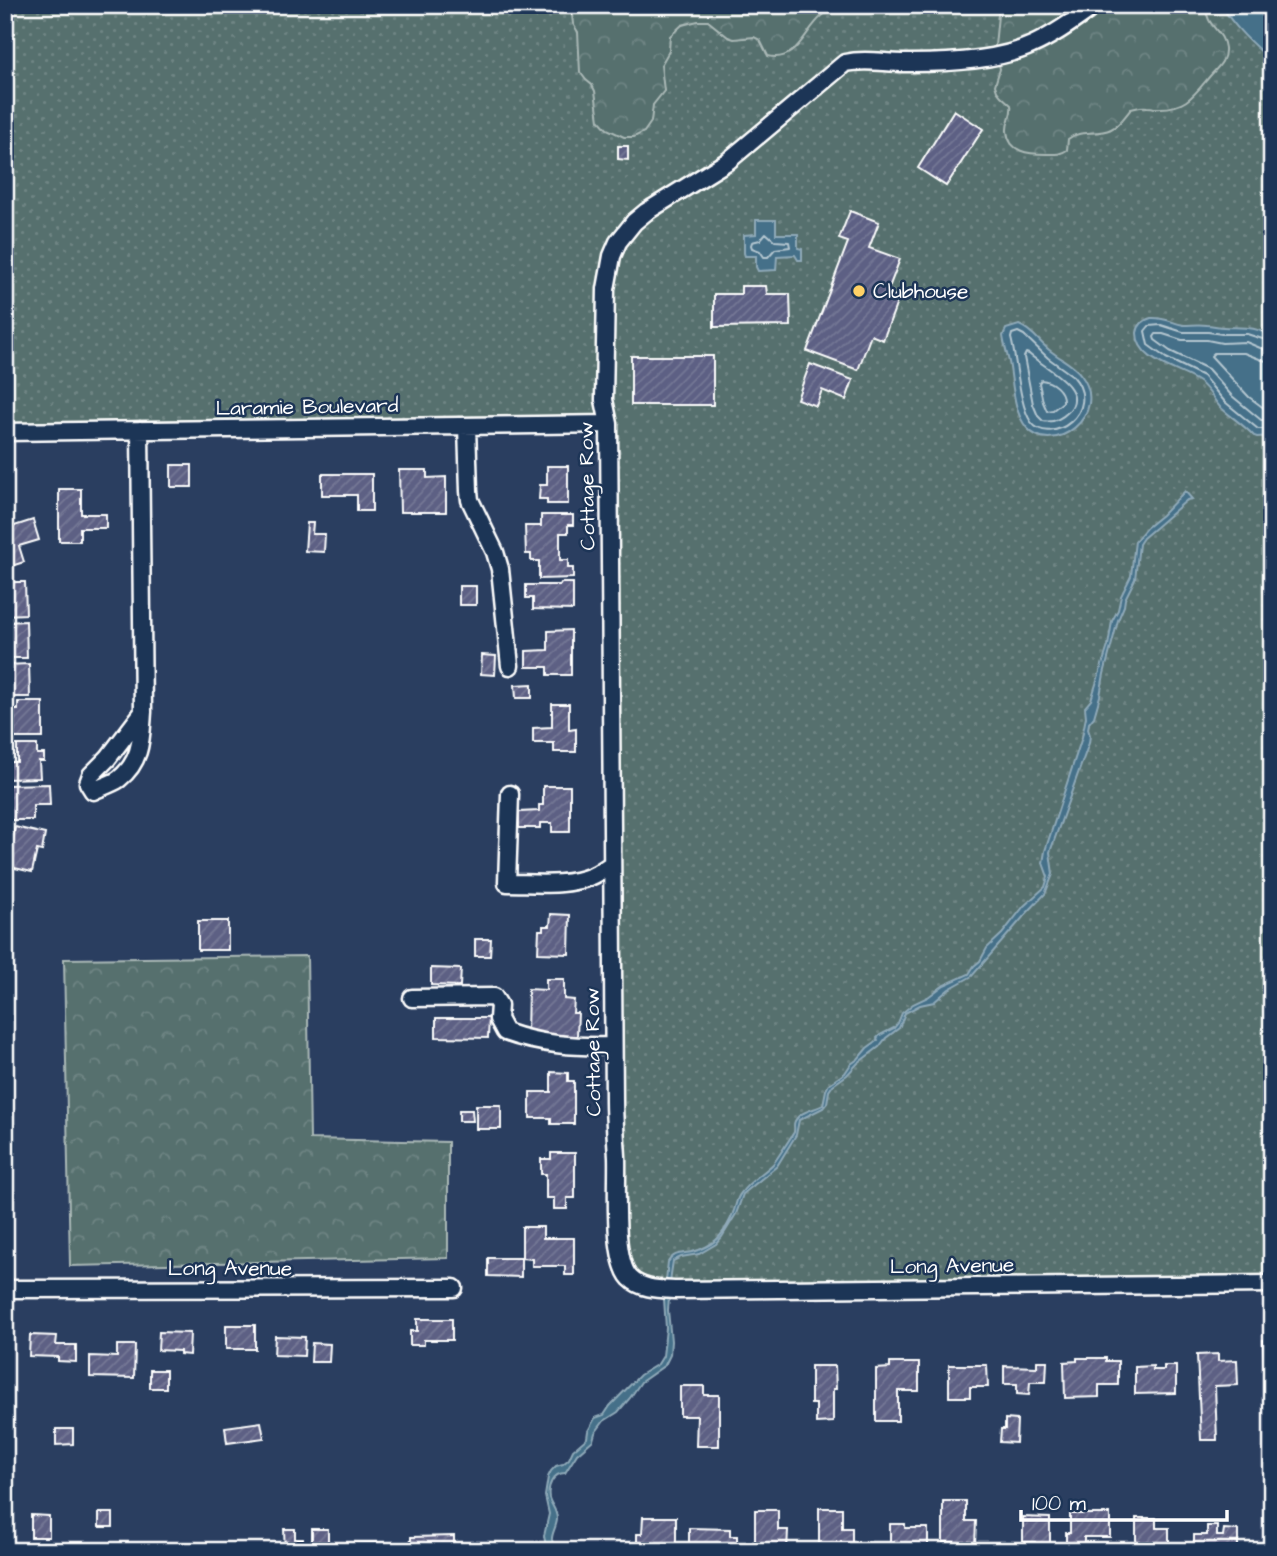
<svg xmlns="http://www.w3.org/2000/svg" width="1277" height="1556" font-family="'Architects Daughter',sans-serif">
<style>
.grass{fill:url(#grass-dots);stroke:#aab8b6;stroke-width:2}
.forest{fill:url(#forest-crowns);stroke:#aab8b6;stroke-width:2}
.water{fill:#447089;stroke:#8fa9b8;stroke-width:2}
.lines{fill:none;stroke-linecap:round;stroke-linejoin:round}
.shore{stroke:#b4c6d0;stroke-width:2}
.building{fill:url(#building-hatch);stroke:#fff;stroke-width:2}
.minor-casing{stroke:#fff;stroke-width:21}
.minor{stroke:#1d3557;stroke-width:16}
.poi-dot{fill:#ffd166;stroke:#1d3557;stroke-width:2.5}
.labels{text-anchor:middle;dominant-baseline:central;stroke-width:5;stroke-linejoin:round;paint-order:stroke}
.poi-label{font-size:21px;fill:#fff;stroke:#1d3557;text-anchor:start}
.street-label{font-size:21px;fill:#fff;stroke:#1d3557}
</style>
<defs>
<pattern id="grass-dots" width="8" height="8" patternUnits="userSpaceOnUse" patternTransform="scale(1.75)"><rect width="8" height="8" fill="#56706e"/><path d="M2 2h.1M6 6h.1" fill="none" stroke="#6f8584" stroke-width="1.8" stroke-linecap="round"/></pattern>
<pattern id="forest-crowns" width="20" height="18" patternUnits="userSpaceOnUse" patternTransform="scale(1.75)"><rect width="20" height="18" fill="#56706e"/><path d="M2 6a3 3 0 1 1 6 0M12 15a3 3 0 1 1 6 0" fill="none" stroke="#6f8584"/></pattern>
<pattern id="building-hatch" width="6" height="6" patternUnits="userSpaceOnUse" patternTransform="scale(1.75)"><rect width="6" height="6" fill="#5d6084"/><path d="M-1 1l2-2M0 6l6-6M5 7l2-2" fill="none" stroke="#757896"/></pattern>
</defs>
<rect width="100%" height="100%" fill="#2a3e60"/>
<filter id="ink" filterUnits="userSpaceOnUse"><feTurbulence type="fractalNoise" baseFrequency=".0143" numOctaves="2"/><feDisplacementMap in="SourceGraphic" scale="14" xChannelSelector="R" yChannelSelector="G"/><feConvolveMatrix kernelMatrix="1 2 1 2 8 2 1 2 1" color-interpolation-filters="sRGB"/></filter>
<g filter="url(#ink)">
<path class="grass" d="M5 5H1272V1277L654 1283 638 1276 626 1255 621 1135 613 415 126 421 5 425Z"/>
<path class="forest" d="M574 5H885C882 7 879 8 875 9 869 10 864 8 858 6 847 3 831 8 822 16 804 31 797 63 768 56L760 40 754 37 734 39 728 37 708 21H698L682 25 670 36 669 51 661 65 664 91 653 105 651 122 644 132 634 137H624L607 129 599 120 595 91 592 85 586 80 580 72 578 32 573 24 572 15Z
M999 5H1206C1205 27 1223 29 1225 48 1226 61 1218 67 1210 76 1194 95 1186 109 1158 108 1148 108 1157 107 1147 107 1142 106 1136 108 1131 109 1125 116 1120 125 1111 129 1097 136 1080 129 1068 139L1067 150C1060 155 1054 154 1046 154 1029 154 1009 153 1007 131 1006 122 1013 115 1011 105L1001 96 997 91 995 85 1000 69 995 46Z
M307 956 310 1139 448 1142V1258L70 1266 64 959Z"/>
<path class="water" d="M1221 5H1272V61C1252 44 1234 27 1221 5Z
M756 220H776V234H798V248L802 249V260H798L795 255 777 256 776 270 758 271 756 267V256H745L744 253V235L756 234Z
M1151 318C1165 317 1172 323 1184 325 1192 325 1199 324 1207 325 1212 325 1218 327 1223 327 1242 328 1256 325 1272 338V436L1257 437 1254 436C1244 425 1231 417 1220 407 1213 399 1208 388 1199 382 1180 369 1137 362 1137 333 1138 324 1144 320 1151 318Z
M1019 325C1033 330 1040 344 1052 352 1061 359 1074 365 1081 375 1111 414 1053 458 1027 428 1013 412 1013 382 1009 362 1007 353 1004 344 1003 336L1006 329Z
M1185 491 1192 499 1187 500 1156 527 1143 538 1139 544 1135 579 1125 599 1124 606 1118 620 1104 674 1100 696 1094 717 1089 723 1088 729 1090 735 1089 743 1050 852 1053 874 1045 894 1025 915 972 976 949 989 934 1002 920 1005 905 1013 899 1028 886 1038 879 1047 858 1063 847 1075 833 1085 829 1091 827 1103 823 1108 799 1120 796 1135 777 1166 743 1194 736 1214 722 1237 716 1244 699 1254 681 1257 673 1261 671 1274 668 1310 671 1341 670 1355 665 1365 641 1382 630 1398 618 1412 604 1421 595 1433 593 1440 577 1454 565 1473C553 1473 547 1486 549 1498 551 1505 557 1510 557 1519 557 1526 551 1534 552 1540 553 1544 555 1547 556 1551H547L544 1536 549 1514 545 1496 548 1477 551 1471 556 1466 563 1464 569 1459 573 1450 587 1438 588 1431 595 1418 604 1415 610 1406 640 1375 658 1364 663 1356 666 1328 664 1299 668 1262C674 1252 681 1254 692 1252 701 1250 713 1244 719 1237 725 1230 730 1221 733 1213 736 1206 736 1199 741 1193 749 1181 764 1173 773 1164 775 1162 793 1134 794 1132 795 1127 793 1125 795 1121 800 1111 814 1110 823 1105L826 1090 829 1084 845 1073 851 1064 858 1059 867 1048 878 1040 877 1038 880 1035 894 1028 898 1023 902 1013 913 1004 928 997 944 985 969 974 974 966 980 961 987 948 1002 934 1024 906 1045 887 1048 877 1043 863 1045 851 1082 737 1086 717 1085 707 1091 700 1108 646 1112 621 1118 610 1121 596 1131 576 1135 541 1146 528 1162 515Z"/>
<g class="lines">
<path class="shore" d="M766 233 775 241 789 242 790 247 775 249 768 257H764L760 251 752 248 751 245 752 242 760 240Z
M1018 332 1024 335 1048 358 1073 376C1104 411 1050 448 1031 422 1019 405 1017 360 1011 338L1012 334Z
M1272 342 1247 334H1222L1208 332H1183L1161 325 1149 326 1145 331 1148 345 1166 358 1203 376 1225 402 1258 429H1272
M1272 351 1265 350 1246 342 1222 343 1207 340H1182L1163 334H1156L1154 337 1155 340 1170 351 1208 369 1232 396 1261 420H1272
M1026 353 1029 354C1043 367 1091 389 1068 412 1061 419 1053 423 1043 421L1038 416 1033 404 1024 357Z
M1272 362 1262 360 1244 353H1214L1211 356 1249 397 1265 409 1272 410
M1041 380C1052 381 1064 390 1063 402L1053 410 1047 411 1043 402 1039 383Z"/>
</g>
<path class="building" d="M954 110 983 129 946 186 918 168Z
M618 146H628V160L618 159Z
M850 211 879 222 869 248 900 259 887 293 899 297 883 340 871 335 858 370 807 351 848 242 839 239Z
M741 286H766L767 294H790L791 326 714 327V294H741Z
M631 356H713V405H631Z
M810 364 853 380 846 400 822 390 816 406 797 399Z
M171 465H192V487H171Z
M547 466H568V504H547V499H539L540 485H547Z
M399 470H427V478L446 477V512H400Z
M322 474H372V511H357V495H322Z
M59 489H81V514H106V528H80V541H59Z
M541 515H573V525H568V533H560V560H568V568H573V578L539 579V561H531V554H526L525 526H541Z
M33 520 39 540 19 546 24 562 5 568V529Z
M307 523H313L312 534H325L324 552 305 551Z
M5 582H25L26 614 5 615Z
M561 583H573V610L533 609V598H526V585H560Z
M459 586H476V605H459Z
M26 621 27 658H5V622Z
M571 630V675H548V667H526V651L548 650V631Z
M482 655 496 656 495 675 481 674Z
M29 664 30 697H5V665Z
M532 684V698H516L515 685Z
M18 702H43V738H7V731H5V710H18Z
M552 704H569V730L576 729V752H554V743H533V728L552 727Z
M17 745H37V754H44V761H39L40 778 5 779V762H17Z
M49 784 50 805H33V820H7L6 785Z
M543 786H570V832H552V823H540V828H519V812L539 811V805H543Z
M15 827 45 834 42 851 37 850 32 872 6 866Z
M551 914 570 915 569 954 538 953 539 930H543V926H550Z
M198 921H228V950H198Z
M475 939H491L490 956H475Z
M431 968 461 969 460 986 431 985Z
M546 979H564V999L574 1000 573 1013H578L577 1036H560V1040L527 1034 528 989 546 990Z
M436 1018H489L488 1038 436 1037Z
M551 1072 568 1073V1081H574V1124H551V1118H530V1092H551Z
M476 1105H501V1129H476Z
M459 1110H472L473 1121H459Z
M551 1153H575V1198H567V1209H554V1198H546V1174H541V1159H551Z
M522 1227H543V1238H574V1275H565V1266H532V1259L522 1258Z
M488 1258H521V1277L488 1276Z
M417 1319H452V1340H424V1345H410V1331H417Z
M226 1325H255V1349H226Z
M159 1332 190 1333 189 1355 180 1354V1351L158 1350Z
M30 1335 57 1336 56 1345H76V1362L58 1361V1357L29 1356Z
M275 1336 305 1337 304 1356 274 1355Z
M1263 1340H1272V1364H1264Z
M312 1343 330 1344 329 1362H311Z
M117 1345H135L134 1378 90 1377V1356L117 1357Z
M1218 1354V1361L1237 1360 1238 1385 1215 1386 1217 1440H1201L1197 1355Z
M1077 1358H1106V1361H1118V1385H1099V1397L1065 1398 1064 1362 1077 1361Z
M1037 1361H1047L1046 1382H1030L1029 1395 1017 1394V1384H1004V1366L1037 1367Z
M890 1363H919V1391H898V1421H876V1369L890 1368Z
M949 1365H987L988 1387H970V1397H949Z
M811 1366H835L836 1389H833V1422L816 1423V1404H811Z
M1153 1366V1370H1164V1366H1176V1393L1135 1394V1367Z
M150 1370H166V1388H150Z
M680 1386H704V1395H719V1446H696L697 1416H680Z
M1005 1419 1017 1420 1016 1443 1000 1442 1001 1429H1005Z
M261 1422 264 1438 227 1443 225 1427Z
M56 1429H73V1444L56 1445Z
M943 1501H966V1521H976L975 1546H955V1542H943Z
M819 1508H842V1528H852V1551H832V1548H819Z
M755 1510H778V1530H788L787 1551 755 1550Z
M99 1513H113V1527H99Z
M1070 1514H1110V1537H1084V1551H1066V1533H1070Z
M31 1515 49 1516V1537H31Z
M643 1517H676V1551L664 1550V1546H652V1551H637V1534H642Z
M1023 1517 1050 1518V1551H1035V1542H1023Z
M1136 1518H1156V1528H1169V1551H1136Z
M890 1524H905V1528H928V1549L890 1551Z
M1207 1526H1217V1536H1223L1224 1529 1238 1530V1551H1194V1535H1207Z
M689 1528 730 1529V1536H737V1551H689Z
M284 1529H295V1539H303V1551H285Z
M312 1529H328V1547H312Z
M454 1536V1551H411V1537Z
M384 1543V1551H341V1544Z
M105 1545H127V1551H105Z"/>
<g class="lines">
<defs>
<path id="minor" d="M1096 5C1076 19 1055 35 1032 45 998 61 947 63 910 63 888 64 867 58 845 63L728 161 646 212 634 222 618 242 612 256 606 289 604 400 609 424 614 1101C614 1119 616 1138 617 1156 618 1183 612 1259 630 1278 642 1290 661 1289 677 1290L1272 1284
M467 426 469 491 470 500 495 552 500 569 510 666
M140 430 143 712C141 738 142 761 119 779 112 784 101 787 93 791L88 783 91 775 108 758 143 712
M5 432 609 424
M510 794 507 883C535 883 566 887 592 876 599 873 605 868 612 864
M412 998 494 997 499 1005 498 1019 505 1032C541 1045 575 1047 613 1046
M5 1289 454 1288"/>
</defs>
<use href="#minor" class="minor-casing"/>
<use href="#minor" class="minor"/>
</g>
</g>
<circle class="poi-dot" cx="859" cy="291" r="7"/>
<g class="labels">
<g class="poi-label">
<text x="873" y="291">Clubhouse</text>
</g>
<g class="street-label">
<text transform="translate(307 407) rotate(-1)">Laramie Boulevard</text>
<text transform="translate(587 486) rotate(-91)">Cottage Row</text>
<text transform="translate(593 1052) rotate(-91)">Cottage Row</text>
<text transform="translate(952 1266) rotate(-1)">Long Avenue</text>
<text x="230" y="1268">Long Avenue</text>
</g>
</g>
<rect width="1277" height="1556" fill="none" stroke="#1d3557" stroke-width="28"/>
<rect x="14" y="14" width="1249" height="1528" fill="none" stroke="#fff" stroke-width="2.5" filter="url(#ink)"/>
<path d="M1021 1510v10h206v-10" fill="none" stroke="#ffffff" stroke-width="3.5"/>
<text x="1032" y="1510" font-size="21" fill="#ffffff" stroke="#1d3557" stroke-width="5" paint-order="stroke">100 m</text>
</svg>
